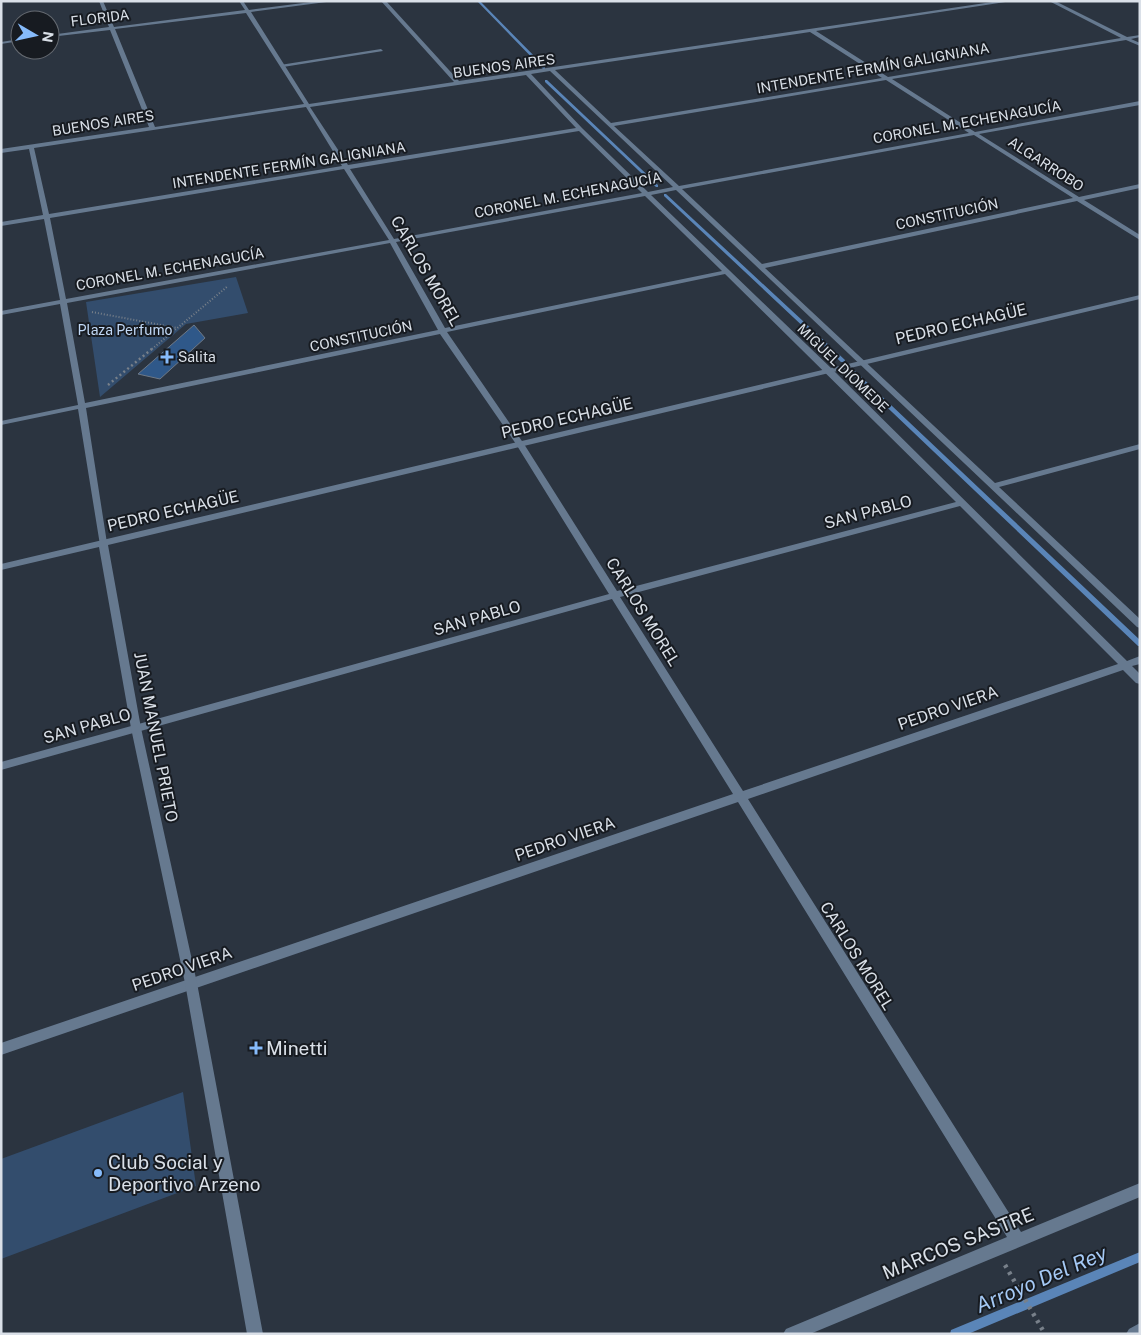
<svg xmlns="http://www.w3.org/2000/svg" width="1141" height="1335" font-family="'Public Sans',sans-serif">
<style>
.green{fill:#334d6d}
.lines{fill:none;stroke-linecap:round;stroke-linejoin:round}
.stream{fill:#5a85b8;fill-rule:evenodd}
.building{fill:#2f5889;stroke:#6e7987}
.path-far2{stroke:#78808a;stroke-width:2;stroke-dasharray:1 2;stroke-linecap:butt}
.path-far1{stroke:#78808a;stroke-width:2.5;stroke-dasharray:2 3;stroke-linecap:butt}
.path{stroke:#78808a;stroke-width:4.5;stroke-dasharray:3 5;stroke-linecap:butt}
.service{fill:#66798f;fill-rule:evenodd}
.minor{fill:#66798f;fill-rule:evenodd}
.tertiary{fill:#66798f;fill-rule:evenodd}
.poi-dot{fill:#86bbfb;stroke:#171b21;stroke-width:2}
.labels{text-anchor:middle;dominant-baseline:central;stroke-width:4;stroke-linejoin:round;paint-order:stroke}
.far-street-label{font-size:14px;fill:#dae0e8;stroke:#171b21}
.far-park-label{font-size:14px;fill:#c0d8f6;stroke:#171b21}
.far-poi-label{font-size:14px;fill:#dae0e8;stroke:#171b21;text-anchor:start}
.street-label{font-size:16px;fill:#dae0e8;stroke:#171b21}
.near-poi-label{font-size:19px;fill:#dae0e8;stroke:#171b21;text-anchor:start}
.near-street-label{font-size:19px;fill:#dae0e8;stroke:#171b21}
.near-water-label{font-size:21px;font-style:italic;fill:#a5c9f5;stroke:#171b21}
</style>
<rect width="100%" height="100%" fill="#2b3440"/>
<path class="green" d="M236 277 248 313 186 324 100 397 86 302Z
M183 1092 196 1186 1 1259V1159Z"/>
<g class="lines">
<path class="stream" d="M477 1H480L545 67V69H543Z
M545 80H547L658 185V187H656L545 82Z
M664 194H666L845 360V362H841L664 196Z
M853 370 855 371 1140 640V646H1138L851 373 850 372Z
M1140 1252V1262L968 1334H950L951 1330Z"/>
</g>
<path class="building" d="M194 325 205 338 160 379 138 374Z"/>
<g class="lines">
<path class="path-far2" d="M92 312 177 328
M152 349 228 286"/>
<path class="path-far1" d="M108 385 153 348"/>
<path class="path" d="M1005 1265 1045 1334"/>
<path class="service" d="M381 49 383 51 283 67 280 65Z"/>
<path class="minor" d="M99 1H103L114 27 245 10 239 1H243L249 10 319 1H334L251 12 309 104 454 82 381 1H386L459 81 999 1H1012L816 31 888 77 1121 38 1049 1H1055L1127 37 1140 35V37L1131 39 1140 43V46L1126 40 892 79 975 132 1140 101V105L979 134 1079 197 1140 184V188L1084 200 1140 235V240L1077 201 765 268 995 483 1140 444V449L999 487 1140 619V628L1137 627 676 190 651 195 832 369 1127 661 1140 656V664L1132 666 1140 674V684L1136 683 1123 670 748 799 1021 1232 1140 1183V1197L810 1334H783L786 1329 1007 1237 738 802 1 1055V1043L733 794 612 599 1 770V762L609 594 516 444 440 334 86 408 107 543 106 545H100L78 409 1 425V421L78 405 60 304 1 315V311L60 300 44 219 1 226V222L43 215 29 149 1 153V149L149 127 110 30 50 37V35L109 27ZM246 13 304 104 155 127 115 29ZM810 32 882 78 611 123 555 70ZM550 71 673 187 648 192 582 128 531 74ZM526 75 576 128 348 165 310 107ZM886 80 969 133 679 186 614 126ZM306 107 342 166 49 214 34 148ZM579 131 642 193 394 239 350 169ZM974 135 1073 198 762 264 682 189ZM344 169 389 240 66 299 50 218ZM645 196 722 271 445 328 396 242ZM390 243 438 330 85 403 67 303ZM725 274 956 502 617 591 524 444 447 332ZM960 506 1118 664 743 791 620 597Z
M20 39V41L1 44V42Z
M1140 1323V1334H1126L1129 1329Z"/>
<path class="tertiary" d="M1140 295V299L108 545 141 728 197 983 263 1334H247L185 983 131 728 99 547 1 570V564Z"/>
</g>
<g class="poi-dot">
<path d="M164.5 349.5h5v5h5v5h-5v5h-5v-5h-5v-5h5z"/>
<path d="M253.5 1040.5h5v5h5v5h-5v5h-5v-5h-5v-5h5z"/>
<circle cx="98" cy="1173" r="5"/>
</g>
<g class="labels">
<g class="far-street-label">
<text transform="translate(100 18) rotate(-7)">FLORIDA</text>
<text transform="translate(504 66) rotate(-8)">BUENOS AIRES</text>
<text transform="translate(873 68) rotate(-10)">INTENDENTE FERMÍN GALIGNIANA</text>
<text transform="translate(967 122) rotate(-10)">CORONEL M. ECHENAGUCÍA</text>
<text transform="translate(103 123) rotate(-9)">BUENOS AIRES</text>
<text transform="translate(1046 164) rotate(33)">ALGARROBO</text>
<text transform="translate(289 165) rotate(-9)">INTENDENTE FERMÍN GALIGNIANA</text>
<text transform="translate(568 195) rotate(-11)">CORONEL M. ECHENAGUCÍA</text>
<text transform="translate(947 214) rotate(-12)">CONSTITUCIÓN</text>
<text transform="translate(170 269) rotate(-10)">CORONEL M. ECHENAGUCÍA</text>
<text transform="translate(361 336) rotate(-12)">CONSTITUCIÓN</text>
<text transform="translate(843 368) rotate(44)">MIGUEL DIOMEDE</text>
</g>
<g class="far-park-label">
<text x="125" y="330">Plaza Perfumo</text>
</g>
<g class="far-poi-label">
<text x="178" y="357">Salita</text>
</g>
<g class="street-label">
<text transform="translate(426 271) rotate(60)">CARLOS MOREL</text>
<text transform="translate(961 324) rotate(-13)">PEDRO ECHAGÜE</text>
<text transform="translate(567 418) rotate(-13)">PEDRO ECHAGÜE</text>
<text transform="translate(173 511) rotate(-13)">PEDRO ECHAGÜE</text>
<text transform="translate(868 512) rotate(-15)">SAN PABLO</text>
<text transform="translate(643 612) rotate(58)">CARLOS MOREL</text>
<text transform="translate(477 618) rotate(-16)">SAN PABLO</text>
<text transform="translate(948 708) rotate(-19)">PEDRO VIERA</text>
<text transform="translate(87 726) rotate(-16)">SAN PABLO</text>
<text transform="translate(156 737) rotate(79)">JUAN MANUEL PRIETO</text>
<text transform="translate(565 839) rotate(-19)">PEDRO VIERA</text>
<text transform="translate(857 956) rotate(58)">CARLOS MOREL</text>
<text transform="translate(182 969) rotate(-19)">PEDRO VIERA</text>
</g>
<g class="near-poi-label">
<text x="266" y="1048">Minetti</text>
<text x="108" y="1162">Club Social y<tspan x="108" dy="22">Deportivo Arzeno</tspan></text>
</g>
<g class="near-street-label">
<text transform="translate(958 1243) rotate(-22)">MARCOS SASTRE</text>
</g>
<g class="near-water-label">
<text transform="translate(1041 1279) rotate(-23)">Arroyo Del Rey</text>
</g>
</g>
<rect width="1141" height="1335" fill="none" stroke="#dae0e8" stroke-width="5"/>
<g transform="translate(35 35) rotate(99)"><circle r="24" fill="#171b21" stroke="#656a71"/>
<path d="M0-4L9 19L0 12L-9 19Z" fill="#86bbfb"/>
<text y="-8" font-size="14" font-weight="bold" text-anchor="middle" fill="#dae0e8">N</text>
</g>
</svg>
